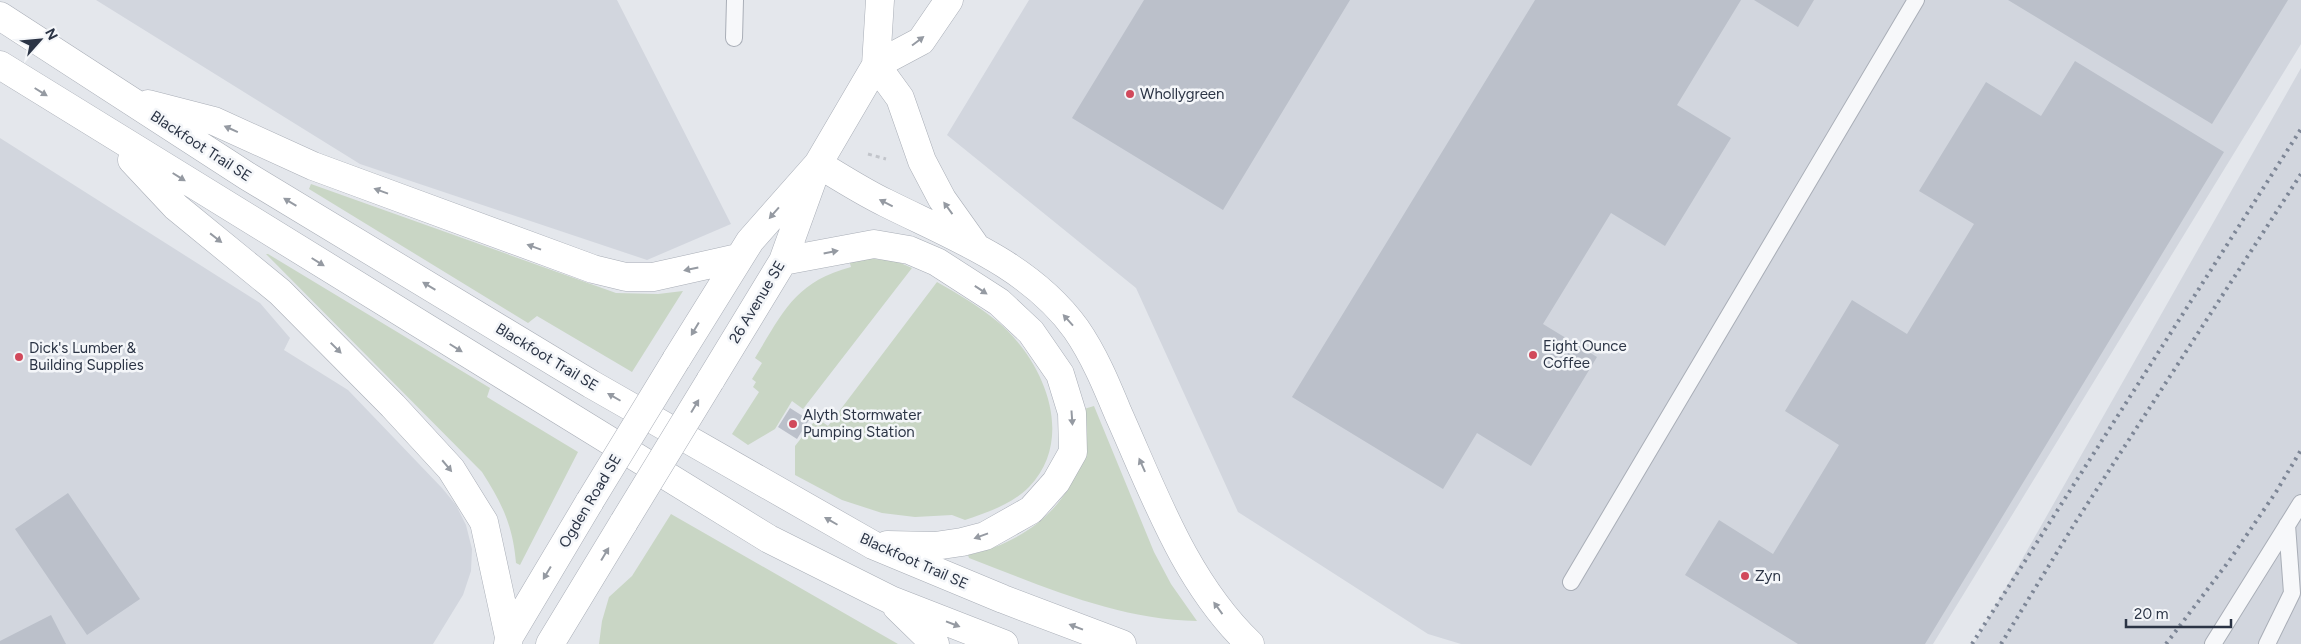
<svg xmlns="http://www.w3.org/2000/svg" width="2301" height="644" font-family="Figtree,sans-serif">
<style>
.built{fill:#d2d6de}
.green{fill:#c9d6c5}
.building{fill:#bbc0ca}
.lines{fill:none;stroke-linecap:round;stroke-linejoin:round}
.lane-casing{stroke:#a9aeb7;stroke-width:18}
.secondary-casing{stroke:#a9aeb7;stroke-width:29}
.path{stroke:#c2c5cb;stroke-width:3;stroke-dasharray:4 4;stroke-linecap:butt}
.lane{stroke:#f7f8fa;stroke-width:16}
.secondary{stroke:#fff;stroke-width:28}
.rail{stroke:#7d8696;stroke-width:4;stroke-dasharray:2.5 5;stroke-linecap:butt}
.secondary-bridge-casing{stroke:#a9aeb7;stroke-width:29;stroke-linecap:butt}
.secondary-bridge{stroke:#fff;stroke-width:28}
.oneway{fill:#959aa2}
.poi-dot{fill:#d1495b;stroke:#f4f6f9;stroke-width:2}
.labels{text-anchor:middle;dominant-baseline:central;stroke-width:5;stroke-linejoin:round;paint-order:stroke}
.poi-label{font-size:15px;fill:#2b3445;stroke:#f4f6f9;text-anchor:start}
.street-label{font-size:15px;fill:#2b3445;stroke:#f4f6f9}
</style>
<rect width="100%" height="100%" fill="#e4e7ec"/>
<path class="built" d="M96 0H617L731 224 647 260 360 164Z
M1029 0H2301V44L1933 644H1461L1428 634 1238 512 1136 288 947 135Z
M2301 68V644H1974Z
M0 138 260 303 290 338 284 350 348 390 442 488 456 505 466 525 472 549 471 571 463 595 433 644H0Z"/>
<path class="green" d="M311 184 616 293 658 294 683 291 632 372 537 316 528 323 309 189Z
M266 254H268L490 388 487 397 578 452 520 565 516 563C513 526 502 503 482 472Z
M864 258 896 261 912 268 803 409 792 401 775 429 748 445 732 434 759 392 753 387 756 382 752 379 762 363 755 358C783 312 795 282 851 267L849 260Z
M937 282C958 294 979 306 998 322 1043 360 1077 437 1029 487 1011 505 988 512 965 520L952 515 915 517 882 513 842 500 795 475V446L817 418 828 426Z
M1094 406 1154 552 1171 584 1197 621C1118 620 1042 586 969 558L968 555C1020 543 1065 513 1081 459 1085 444 1083 425 1084 409Z
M671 514 898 644H599L602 621 609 597 632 576Z"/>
<path class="building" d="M1144 0H1350L1223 210 1072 118Z
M1535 0H1741L1677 105 1731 138 1665 246 1611 213 1543 324 1597 357 1531 466 1477 433 1443 489 1292 397Z
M1754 0H1814L1798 27Z
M2008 0H2288L2212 124Z
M2075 61 2224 152 1925 644H1798L1685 575 1719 520 1773 554 1839 445 1785 411 1852 300 1907 334 1974 224 1919 191 1986 82 2041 116Z
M790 408 809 420 797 439 778 427Z
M68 493 140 599 87 635 15 529Z
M51 615 66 644H0V641Z"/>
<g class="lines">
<defs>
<path id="lane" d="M734 38 735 0
M1571 582 1916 0
M2213 644 2301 503
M2267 644 2292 593 2287 525"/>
<path id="secondary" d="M0 16 247 176 591 384 873 545 1003 599 1122 644
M0 65 769 539 891 600 1004 644
M876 65 900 98 922 161 942 199 974 244
M876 65 921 41 949 0
M148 104 214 121 313 166 593 269 626 277H653L738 258
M132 160 176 207 280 292 393 406 451 469 484 522 509 637
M818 164C840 177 863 192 886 203 954 237 1030 265 1076 329 1094 355 1106 384 1118 413 1154 493 1185 582 1250 644
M783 261 874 244 909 250 937 262 999 302 1031 332 1060 374 1072 413 1073 452 1056 482 1031 510 985 536 962 542 935 546 887 545
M676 360 750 241 818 164 876 65 880 0
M710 381 783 261 813 178
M897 607 935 644
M508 644 509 637 590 501
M550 644 624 522"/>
</defs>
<use href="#lane" class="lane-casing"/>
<use href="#secondary" class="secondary-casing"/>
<path class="path" d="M868 154 886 159"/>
<use href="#lane" class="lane"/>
<use href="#secondary" class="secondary"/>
<path class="rail" d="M1972 644 2301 129
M2001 644 2075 523 2301 174
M2166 644 2229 561 2276 492 2301 450"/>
<defs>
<path id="secondary-bridge" d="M590 501 676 360
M624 522 710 381"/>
</defs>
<use href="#secondary-bridge" class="secondary-bridge-casing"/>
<use href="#secondary-bridge" class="secondary-bridge"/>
</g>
<defs><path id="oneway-solid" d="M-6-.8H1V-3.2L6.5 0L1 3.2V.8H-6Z" transform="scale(1.25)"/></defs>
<g class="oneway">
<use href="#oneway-solid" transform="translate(918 41) rotate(-37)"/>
<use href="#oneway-solid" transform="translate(41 92) rotate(32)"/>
<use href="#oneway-solid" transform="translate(231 129) rotate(-156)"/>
<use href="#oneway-solid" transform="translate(179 177) rotate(32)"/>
<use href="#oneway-solid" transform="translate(381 191) rotate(-160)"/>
<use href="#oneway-solid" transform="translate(290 202) rotate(-149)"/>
<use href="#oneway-solid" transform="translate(886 203) rotate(-153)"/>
<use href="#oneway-solid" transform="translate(948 208) rotate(-126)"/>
<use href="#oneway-solid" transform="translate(774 213) rotate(131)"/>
<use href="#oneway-solid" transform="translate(216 238) rotate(38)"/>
<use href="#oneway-solid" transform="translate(534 247) rotate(-160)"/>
<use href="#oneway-solid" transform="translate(831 252) rotate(-11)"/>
<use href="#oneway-solid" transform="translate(318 262) rotate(32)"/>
<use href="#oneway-solid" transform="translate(691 269) rotate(168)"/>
<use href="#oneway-solid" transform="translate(429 286) rotate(-149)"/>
<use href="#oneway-solid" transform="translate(981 290) rotate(34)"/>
<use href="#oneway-solid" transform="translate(1068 320) rotate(-132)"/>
<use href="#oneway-solid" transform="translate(695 329) rotate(121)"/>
<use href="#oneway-solid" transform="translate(336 348) rotate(45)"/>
<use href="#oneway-solid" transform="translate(456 348) rotate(32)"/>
<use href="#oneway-solid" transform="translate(614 397) rotate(-150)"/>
<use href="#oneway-solid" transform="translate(695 406) rotate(-59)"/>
<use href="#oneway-solid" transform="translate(1072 418) rotate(86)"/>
<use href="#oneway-solid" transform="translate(1142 465) rotate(-114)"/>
<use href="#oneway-solid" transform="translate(447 466) rotate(50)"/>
<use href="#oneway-solid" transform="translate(831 521) rotate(-150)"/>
<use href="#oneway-solid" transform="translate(981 536) rotate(160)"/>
<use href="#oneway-solid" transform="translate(605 554) rotate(-59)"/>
<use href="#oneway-solid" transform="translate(547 573) rotate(121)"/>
<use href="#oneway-solid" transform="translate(1218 608) rotate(-126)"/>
<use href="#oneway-solid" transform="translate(953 624) rotate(21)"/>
<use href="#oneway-solid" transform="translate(1076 627) rotate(-159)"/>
</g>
<g class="poi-dot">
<circle cx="1130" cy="94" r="5"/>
<circle cx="1533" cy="355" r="5"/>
<circle cx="19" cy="357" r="5"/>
<circle cx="793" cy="424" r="5"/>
<circle cx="1745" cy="576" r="5"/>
</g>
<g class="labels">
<g class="poi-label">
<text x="1140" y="94">Whollygreen</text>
<text x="1543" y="346">Eight Ounce<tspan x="1543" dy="17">Coffee</tspan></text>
<text x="29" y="348">Dick's Lumber &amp;<tspan x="29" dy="17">Building Supplies</tspan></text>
<text x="803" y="415">Alyth Stormwater<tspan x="803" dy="17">Pumping Station</tspan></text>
<text x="1755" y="576">Zyn</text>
</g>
<g class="street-label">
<text transform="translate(201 146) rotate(33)">Blackfoot Trail SE</text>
<text transform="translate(757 302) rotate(-59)">26 Avenue SE</text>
<text transform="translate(547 357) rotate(31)">Blackfoot Trail SE</text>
<text transform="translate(590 501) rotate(-59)">Ogden Road SE</text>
<text transform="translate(914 561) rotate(24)">Blackfoot Trail SE</text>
</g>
</g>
<g transform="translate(40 40) rotate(63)" stroke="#f4f6f9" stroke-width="4" paint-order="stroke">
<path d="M0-4L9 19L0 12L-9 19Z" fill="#2b3445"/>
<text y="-8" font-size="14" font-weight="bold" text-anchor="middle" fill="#2b3445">N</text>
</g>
<path d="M2126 619v8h105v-8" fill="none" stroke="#2b3445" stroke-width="2.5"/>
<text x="2134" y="619" font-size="15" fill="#2b3445" stroke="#f4f6f9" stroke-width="4" paint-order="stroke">20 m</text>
</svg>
